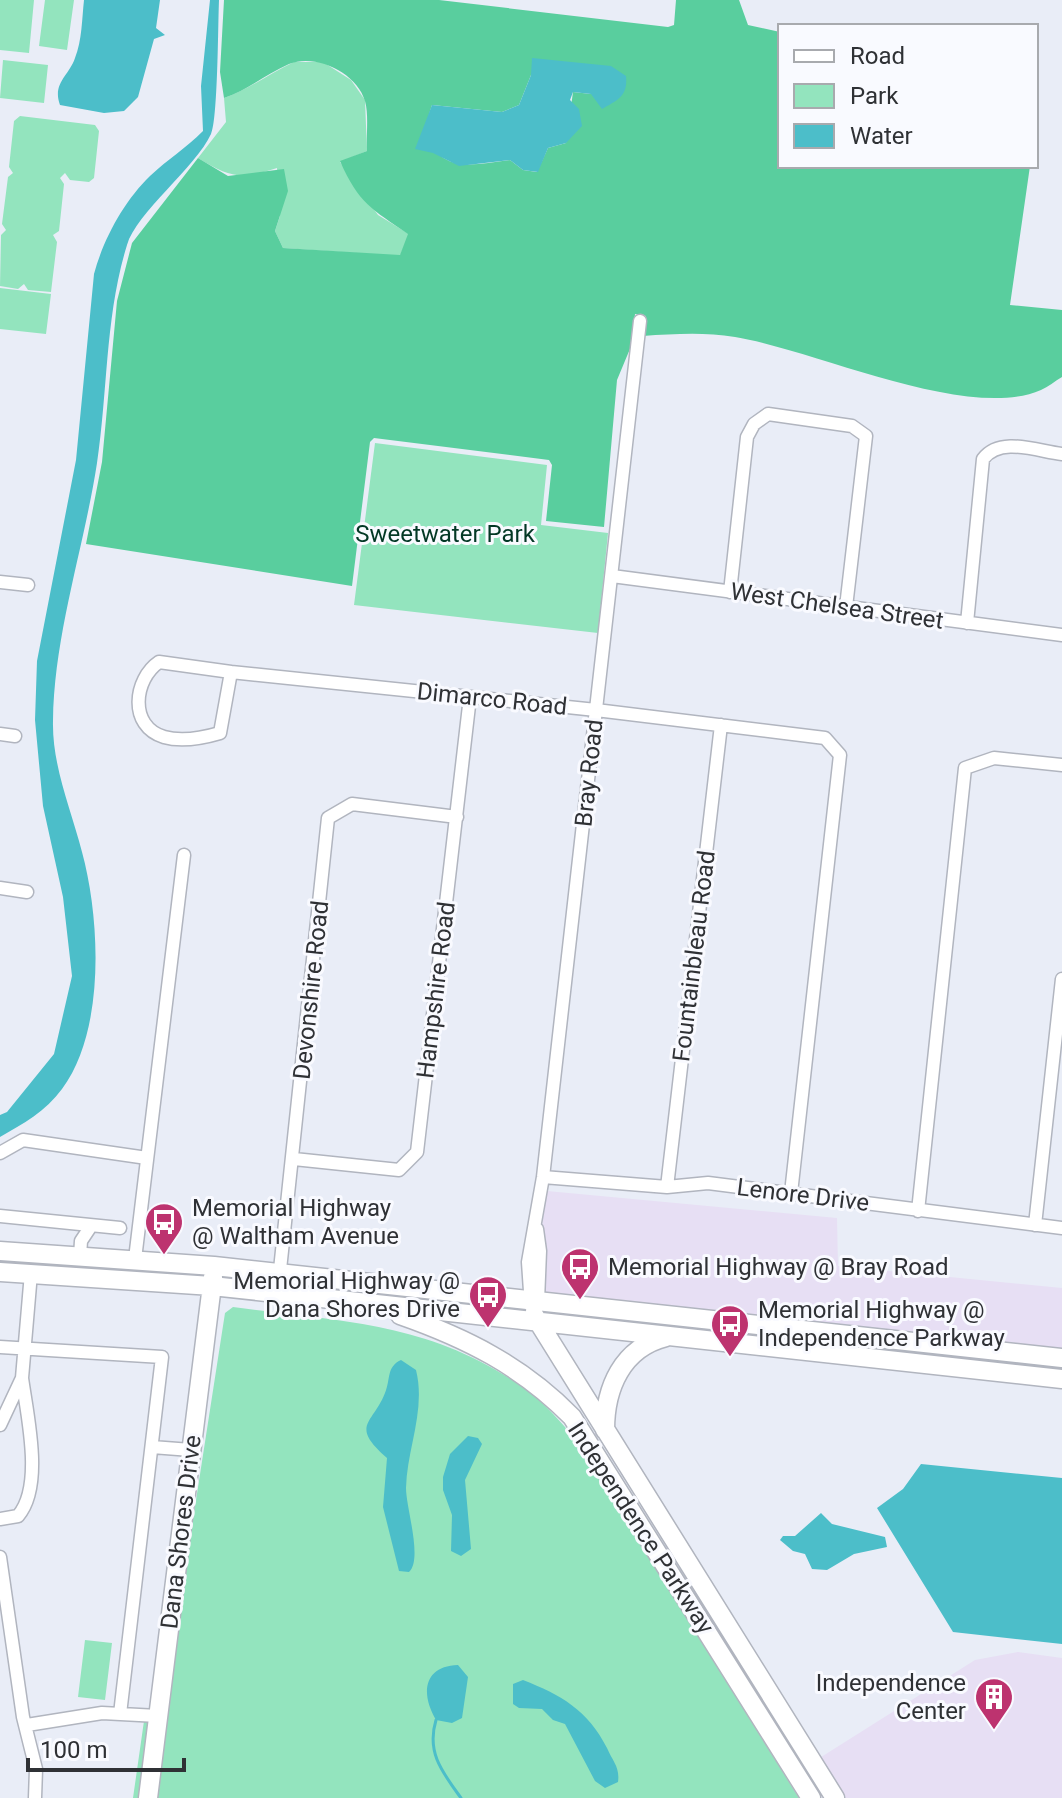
<svg xmlns="http://www.w3.org/2000/svg" width="1062" height="1798" font-family="Roboto,sans-serif">
<style>
.commercial{fill:#e7dff4}
.green{fill:#93e4be}
.forest{fill:#59ce9e;fill-rule:evenodd}
.water{fill:#4cbec9}
.lines{fill:none;stroke-linecap:round;stroke-linejoin:round}
.stream{stroke:#4cbec9;stroke-width:3}
.street-casing{stroke:#b1b5bf;stroke-width:15}
.secondary-casing{stroke:#b1b5bf;stroke-width:21}
.street{stroke:#fff;stroke-width:12}
.secondary{stroke:#fff;stroke-width:18}
.labels{text-anchor:middle;dominant-baseline:central;stroke-width:6;stroke-linejoin:round;paint-order:stroke}
.park-label{font-size:24px;fill:#023825;stroke:#f9faff}
.street-label{font-size:24px;fill:#2f3135;stroke:#f9faff}
.poi-label{font-size:24px;fill:#2f3135;stroke:#f9faff;text-anchor:start}
</style>
<rect width="100%" height="100%" fill="#e9edf7"/>
<path class="commercial" d="M547 1191 837 1218 838 1266 1062 1288V1352L544 1296 546 1251 542 1226Z
M1018 1652 1062 1658V1798H842L818 1759 975 1660Z"/>
<path class="green" d="M0 0H34L29 53 0 50Z
M45 0H74L67 50 39 46Z
M3 60 48 65 44 103 0 98Z
M294 62H323L351 80 365 100 367 151 340 162 378 215 409 234 400 256 283 248 275 231 280 216 277 168C241 180 231 178 198 158L226 122 224 98C249 89 269 74 294 62Z
M20 116 95 125 99 131 94 178 89 182 70 180 65 173 60 178 64 184 59 231 53 235 57 242 51 292 28 290 24 284 18 289 0 286 1 235 6 230 2 224 8 177 13 173 9 167 14 121Z
M0 288 51 294 46 334 0 329Z
M375 443 547 465 541 525 608 533 598 633 354 605Z
M233 1307C343 1322 434 1322 528 1391 545 1403 560 1422 575 1438L799 1798H158L183 1584 225 1313Z
M85 1640 112 1643 105 1700 78 1697Z
M144 1721 152 1722 142 1798H133Z"/>
<path class="forest" d="M224 0H439L668 27 674 25 676 0H739L748 25 780 32V166H1030L1010 305 1062 310V377C1055 381 1048 387 1041 390 968 422 815 350 735 337 704 332 674 334 643 336L646 316 635 314 632 344 617 380 604 527 546 521 552 465 549 460 374 438 370 442 352 586 86 544 102 462 117 301 132 243 198 158 228 176 284 169 288 191 275 231 283 248 400 255 408 234C372 209 359 204 340 161L367 151C366 136 369 115 365 101 357 73 316 53 289 64 266 74 248 90 224 98L220 72ZM545 60 578 65 591 94 573 92 566 143 548 148 537 172 523 170 510 160C470 165 444 174 423 133L432 105 502 112 519 105 531 75Z"/>
<path class="water" d="M84 0H160L156 28 165 35 154 39 138 97 124 111 104 113 60 105C52 83 69 76 75 58 82 41 82 18 84 0Z
M210 0H219C218 23 218 120 211 134 196 167 136 213 127 245 105 316 108 390 97 463 84 548 54 634 53 721 52 766 71 809 82 852 100 918 106 1030 62 1089 46 1111 23 1124 0 1137V1115L7 1112 54 1054 72 976 63 897 43 806 35 720 37 661 76 460 94 274C103 240 124 201 150 176 167 160 186 148 203 131L201 86Z
M532 58 611 66 626 76C628 96 618 100 602 109L591 94 573 92 570 100 579 109 582 126 566 143 548 148 538 172 523 170 510 160 459 166 433 153 415 149 432 105 502 112 519 105 531 75Z
M401 1360 416 1370C426 1410 407 1448 406 1488 406 1508 423 1559 409 1572L399 1571 383 1507 387 1458C349 1425 373 1424 385 1393 391 1379 386 1367 401 1360Z
M468 1436 478 1438 482 1444 465 1480 471 1549 461 1556 451 1551 452 1515 443 1490V1477L450 1454Z
M921 1464 1062 1478V1644L953 1632 877 1508 903 1489Z
M821 1513 832 1524 885 1537 887 1547 854 1554 827 1570 812 1569 805 1554 793 1551 780 1540 783 1536H795Z
M458 1665 468 1677 462 1718 452 1723 436 1720C420 1693 424 1666 458 1665Z
M523 1680C561 1695 588 1710 607 1748 613 1762 620 1767 618 1782L605 1788 595 1781 565 1724 553 1720 542 1709 519 1708 513 1704V1684Z"/>
<g class="lines">
<path class="stream" d="M436 1720C426 1753 443 1773 461 1798"/>
<defs>
<path id="street" d="M612 576 1062 635
M0 582 28 585
M730 592 747 437 754 424 768 414 852 426 866 436 846 607
M967 623 983 459C1000 436 1037 451 1062 454
M159 662 231 672 220 733C203 738 181 742 164 737 128 726 134 679 159 662Z
M231 672 596 710 825 738 840 755 791 1193
M0 734 15 736
M0 888 27 892
M0 1153 23 1140 147 1158
M294 1159 399 1170 417 1152 470 697
M543 1177 667 1187 708 1183 1062 1228
M667 1187 721 725
M918 1211 965 768 994 758 1062 765
M0 1216 120 1228
M1035 1225 1062 979
M537 1229 540 1251 538 1301
M80 1256 81 1241 91 1226
M135 1259 184 855
M279 1279 328 818 352 804 457 817
M531 1306 528 1262 543 1177 640 321
M0 1347 162 1357 120 1714
M0 1425 22 1378 31 1273
M152 1447 191 1450
M0 1519 18 1516C44 1486 27 1415 22 1378
M0 1557 23 1717 36 1769 35 1798
M27 1725 102 1713 158 1716"/>
<path id="secondary" d="M0 1251 214 1266 1062 1358
M0 1272 212 1286 1062 1379
M400 1315C466 1338 522 1366 572 1417L811 1798
M534 1315 835 1798
M605 1430C605 1388 622 1348 666 1337
M148 1798 213 1277"/>
</defs>
<use href="#street" class="street-casing"/>
<use href="#secondary" class="secondary-casing"/>
<use href="#street" class="street"/>
<use href="#secondary" class="secondary"/>
</g>
<defs>
<symbol id="bus-pin" viewBox="-11 -11 22 30"><path d="M0 17L-7.5 6A9.5 9.5 0 1 1 7.5 6Z" fill="#bd336f" stroke="#f9faff"/><path d="M-5-6H5V4H4V6H2V4H-2V6H-4V4H-5ZM-3.5-4V0h7V-4ZM-3.5 1.2v1.5H-2V1.2ZM2 1.2v1.5H3.5V1.2Z" fill="#fff"/></symbol>
<symbol id="building-pin" viewBox="-11 -11 22 30"><path d="M0 17L-7.5 6A9.5 9.5 0 1 1 7.5 6Z" fill="#bd336f" stroke="#f9faff"/><path d="M-4-6H4V6H1V3H-1V6H-4ZM-2.5-4.3h1.7v1.8h-1.7ZM.8-4.3h1.7v1.8H.8ZM-2.5-1h1.7V.8h-1.7ZM.8-1h1.7V.8H.8Z" fill="#fff"/></symbol>
</defs>
<g fill-rule="evenodd">
<use href="#bus-pin" x="142" y="1200" width="44" height="60"/>
<use href="#bus-pin" x="558" y="1245" width="44" height="60"/>
<use href="#bus-pin" x="466" y="1273" width="44" height="60"/>
<use href="#bus-pin" x="708" y="1302" width="44" height="60"/>
<use href="#building-pin" x="972" y="1675" width="44" height="60"/>
</g>
<g class="labels">
<g class="park-label">
<text x="445" y="534">Sweetwater Park</text>
</g>
<g class="street-label">
<text transform="translate(837 606) rotate(8)">West Chelsea Street</text>
<text transform="translate(492 699) rotate(6)">Dimarco Road</text>
<text transform="translate(589 773) rotate(-84)">Bray Road</text>
<text transform="translate(694 956) rotate(-83)">Fountainbleau Road</text>
<text transform="translate(311 990) rotate(-84)">Devonshire Road</text>
<text transform="translate(436 990) rotate(-83)">Hampshire Road</text>
<text transform="translate(803 1195) rotate(7)">Lenore Drive</text>
<text transform="translate(641 1528) rotate(57)">Independence Parkway</text>
<text transform="translate(181 1532) rotate(-83)">Dana Shores Drive</text>
</g>
<g class="poi-label">
<text x="192" y="1208">Memorial Highway<tspan x="192" dy="28">@ Waltham Avenue</tspan></text>
<text x="608" y="1267">Memorial Highway @ Bray Road</text>
<text x="460" y="1281" text-anchor="end">Memorial Highway @<tspan x="460" dy="28">Dana Shores Drive</tspan></text>
<text x="758" y="1310">Memorial Highway @<tspan x="758" dy="28">Independence Parkway</tspan></text>
<text x="966" y="1683" text-anchor="end">Independence<tspan x="966" dy="28">Center</tspan></text>
</g>
</g>
<rect x="778" y="24" width="260" height="144" fill="#f9faff" stroke="#a8aaae" stroke-width="2"/>
<rect x="794" y="50" width="40" height="12" fill="#ffffff" stroke="#a8aaae" stroke-width="2"/>
<text x="850" y="64" font-size="24" fill="#2f3135">Road</text>
<rect x="794" y="84" width="40" height="24" fill="#93e4be" stroke="#a8aaae" stroke-width="2"/>
<text x="850" y="104" font-size="24" fill="#2f3135">Park</text>
<rect x="794" y="124" width="40" height="24" fill="#4cbec9" stroke="#a8aaae" stroke-width="2"/>
<text x="850" y="144" font-size="24" fill="#2f3135">Water</text>
<path d="M28 1758v12h156v-12" fill="none" stroke="#2f3135" stroke-width="4"/>
<text x="40" y="1758" font-size="24" fill="#2f3135" stroke="#f9faff" stroke-width="6" paint-order="stroke">100 m</text>
</svg>
